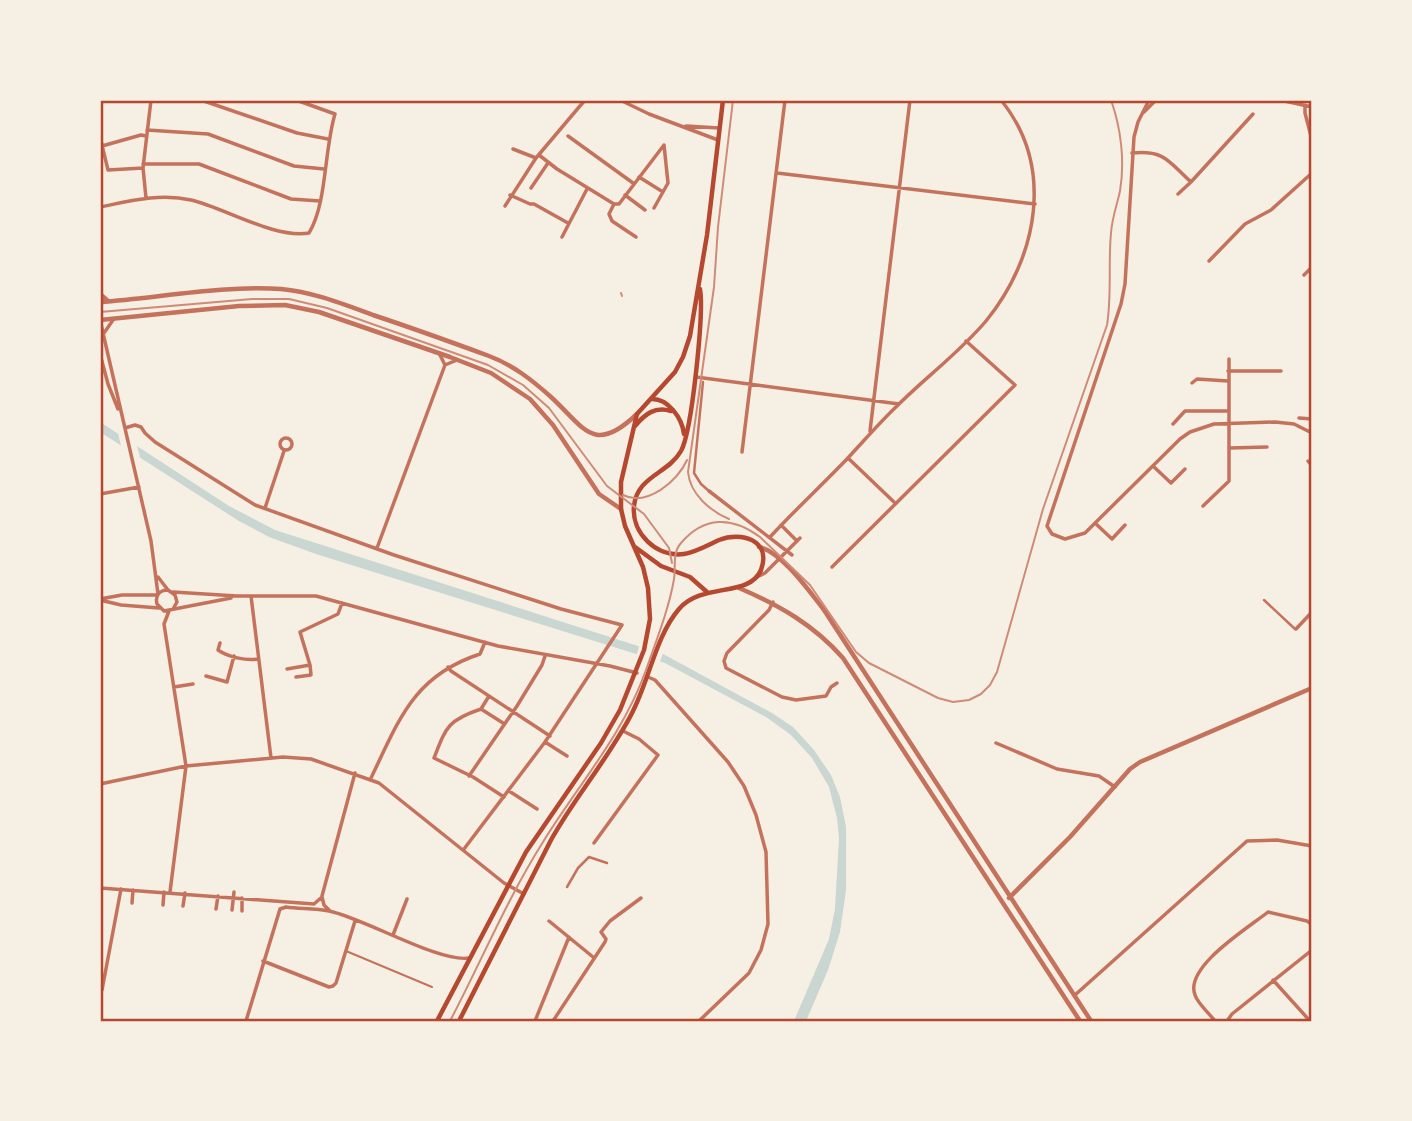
<svg xmlns="http://www.w3.org/2000/svg" width="1412" height="1121" font-family="Jost,sans-serif">
<style>
.water{fill:#c9d6d2}
.pier{fill:#f6efe4}
.lines{fill:none;stroke-linecap:round;stroke-linejoin:round}
.service{stroke:#c5725c;stroke-width:2}
.pedestrian{stroke:#c5725c;stroke-width:2.5}
.minor{stroke:#c5725c;stroke-width:3.5}
.tertiary{stroke:#c5725c;stroke-width:4.5}
.secondary{stroke:#b5482f;stroke-width:4.5}
.tram{stroke:#cf8b77;stroke-width:2}
.rail{stroke:#cf8b77;stroke-width:2}
.neatline{fill:none;stroke:#b5482f;stroke-width:2.5}
</style>
<rect width="100%" height="100%" fill="#f6efe4"/>
<path class="water" d="M100 422 229 506 275 530 663 654 772 713 793 727 814 750 831 775 840 797 846 827V890L840 932 828 970 806 1021H794L829 939 835 909 839 838 837 818 829 787 812 758 791 735 766 717 665 663 316 554 269 537 239 521 100 432Z"/>
<path class="pier" d="M117 429 136 442 141 461 122 450Z
M640 643 664 650 659 665 636 657Z"/>
<g class="lines">
<path class="service" d="M346 951 432 987"/>
<path class="pedestrian" d="M703 382 694 473 701 484 709 491
M1264 600 1295 629
M567 887 578 868 589 857 607 863"/>
<path class="minor" d="M201 100 297 133 328 139
M620 100 649 114 718 140
M1149 100 1138 122 1134 137 1125 284 1121 304 1047 526 1052 534 1065 539 1085 533 1180 439 1190 432 1214 424 1275 422 1294 424 1312 433
M1280 100 1312 107
M1305 105V113L1312 140
M1144 112 1156 100
M686 126 719 128
M147 130 208 134 294 166 324 169
M568 136 633 183
M100 137 108 170 143 168
M102 146 141 135 146 136
M513 149 536 158
M1132 153C1165 150 1168 161 1191 182L1253 114
M539 155 557 169 614 204H619L664 145
M143 164H199L291 199 320 201
M777 173 1035 204
M639 177 663 192
M531 188 548 163
M1178 194 1191 182
M510 195 530 204H534L568 223
M625 195 645 210
M146 198 143 168 151 100
M614 204 609 214 612 221 636 237
M505 206 536 158 585 100
M100 207C130 201 160 193 191 200 225 208 275 239 309 233 327 204 324 150 335 114L296 100
M654 208 668 183 664 145
M562 237 587 189
M1209 261 1245 224 1271 210 1312 173
M1304 275 1312 267
M100 320 151 541 158 594
M104 333 113 320
M439 353 445 365
M100 354 108 384 118 409
M1228 371H1281
M696 377 899 404
M1192 383 1197 379 1228 381
M1299 418 1312 419
M1173 424 1185 411H1228
M125 428 135 425 141 427 145 433 155 442 255 505 394 555 561 609 622 625 545 742 464 849
M870 431 910 100
M280 444a6 6 0 1 1 12 0a6 6 0 1 1-12 0Z
M1230 448 1267 447
M742 452 785 100
M848 458 895 503
M1308 461 1312 466
M1153 466 1171 483 1185 469
M709 491 792 555
M100 494 139 487
M1203 506 1229 481V359
M265 508 284 451
M1095 523 1112 539 1125 525
M781 525 797 541
M771 536C795 510 821 486 846 460 863 442 879 423 897 406 926 377 960 352 986 321 1038 257 1055 167 1001 100
M377 548 445 365 457 360
M832 567 1015 385 966 341
M158 577 168 590
M757 577 765 573 800 538
M173 592 237 596H316L498 646 610 666 637 673
M251 596 271 758
M100 599 122 595H157
M100 600 121 605 159 608
M773 602 769 610 727 653 724 661 726 668 782 697 796 700 826 696 831 687 837 683
M173 609 177 602 175 595 168 590C159 590 155 596 157 604L164 611 231 598
M169 611 164 624 186 766 170 892
M1296 629 1312 612
M220 643 218 650C228 657 246 661 258 659
M448 667 451 671 550 736
M287 669 310 665 300 632 338 614 342 603
M206 676 227 682 234 656
M296 677 311 675 310 665
M648 677 655 680 728 762 744 786 756 815 766 852 768 924 761 950 749 973 699 1021
M174 687 193 684
M481 709C448 720 446 727 434 758L473 777 504 797
M481 709 503 723
M481 709 489 696
M545 742 567 756
M996 743 1057 769 1099 776 1115 787
M469 776 517 706 542 665 545 656
M371 778C399 720 413 676 480 654L485 642
M100 784 186 766 283 757 311 759 379 783 504 883 524 894
M509 791 537 809
M594 843 658 755 639 739 623 731
M100 888 314 904 322 897
M322 896 355 773
M322 897 324 905 329 910
M132 903 133 890
M163 905 164 892
M183 906 185 893
M216 909 218 896
M280 909 286 907C300 909 315 908 329 911 364 918 439 963 469 958
M232 910 234 892
M242 911V898
M549 921 593 957
M393 935 407 899
M263 961 329 987 333 986 336 983 355 921
M1273 980 1310 1021
M102 990 121 889
M1075 995 1247 841 1277 840 1312 846
M246 1021 280 909
M535 1021 569 937
M553 1021 605 942 606 939 601 932 610 921 641 898
M1215 1021C1209 1013 1198 1004 1195 995 1184 967 1248 928 1268 912L1307 921 1312 925
M1227 1021 1232 1014 1312 950"/>
<path class="tertiary" d="M100 294 108 301
M100 302C158 298 222 285 281 289 313 292 343 304 373 315 412 328 451 342 489 356 513 365 532 380 551 397 584 427 593 456 637 414
M100 320 239 306 285 305 319 312 450 357 491 373 530 399 553 425 599 494 621 509
M759 547C781 551 810 592 824 610L1091 1021
M739 588C779 605 814 625 843 658L1080 1021
M1009 898 1070 837 1130 769 1140 762 1312 688"/>
<path class="secondary" d="M651 399C668 398 682 418 684 434
M635 426C645 414 655 406 671 411
M635 547 661 566 690 577 707 592
M437 1021 526 852 601 743 620 710 644 650 650 619 648 588 643 567 625 526 621 509V482L637 414 675 372 683 357 690 336 707 235 723 100
M459 1021 551 840C575 797 608 759 631 715 649 682 655 637 679 609 702 582 749 598 761 570 772 540 741 531 719 540 708 545 696 552 684 554 657 558 631 533 634 506 637 476 668 474 681 451 692 431 704 313 700 289"/>
<path class="tram" d="M100 312 252 299H289L327 308 488 365 523 385 549 408 607 486 644 514 669 548 672 563
M623 495C647 507 678 481 687 460
M729 519C710 511 690 494 688 472L714 287 718 227 733 100
M450 1021C481 962 507 899 543 842 578 785 623 735 646 670 656 641 669 609 674 579 676 568 672 553 681 543 704 516 732 516 760 537L810 585 856 652 869 663 938 698 953 702 969 700 981 694 990 685 997 672 1043 509 1107 325C1112 294 1108 264 1111 233 1112 218 1117 205 1120 191 1125 161 1121 128 1111 100"/>
<path class="rail" d="M621 293 622 296
M100 1019 102 1021"/>
</g>
<rect width="1412" height="1121" fill="none" stroke="#f6efe4" stroke-width="203"/>
<rect x="102" y="102" width="1208" height="918" class="neatline"/>
</svg>
